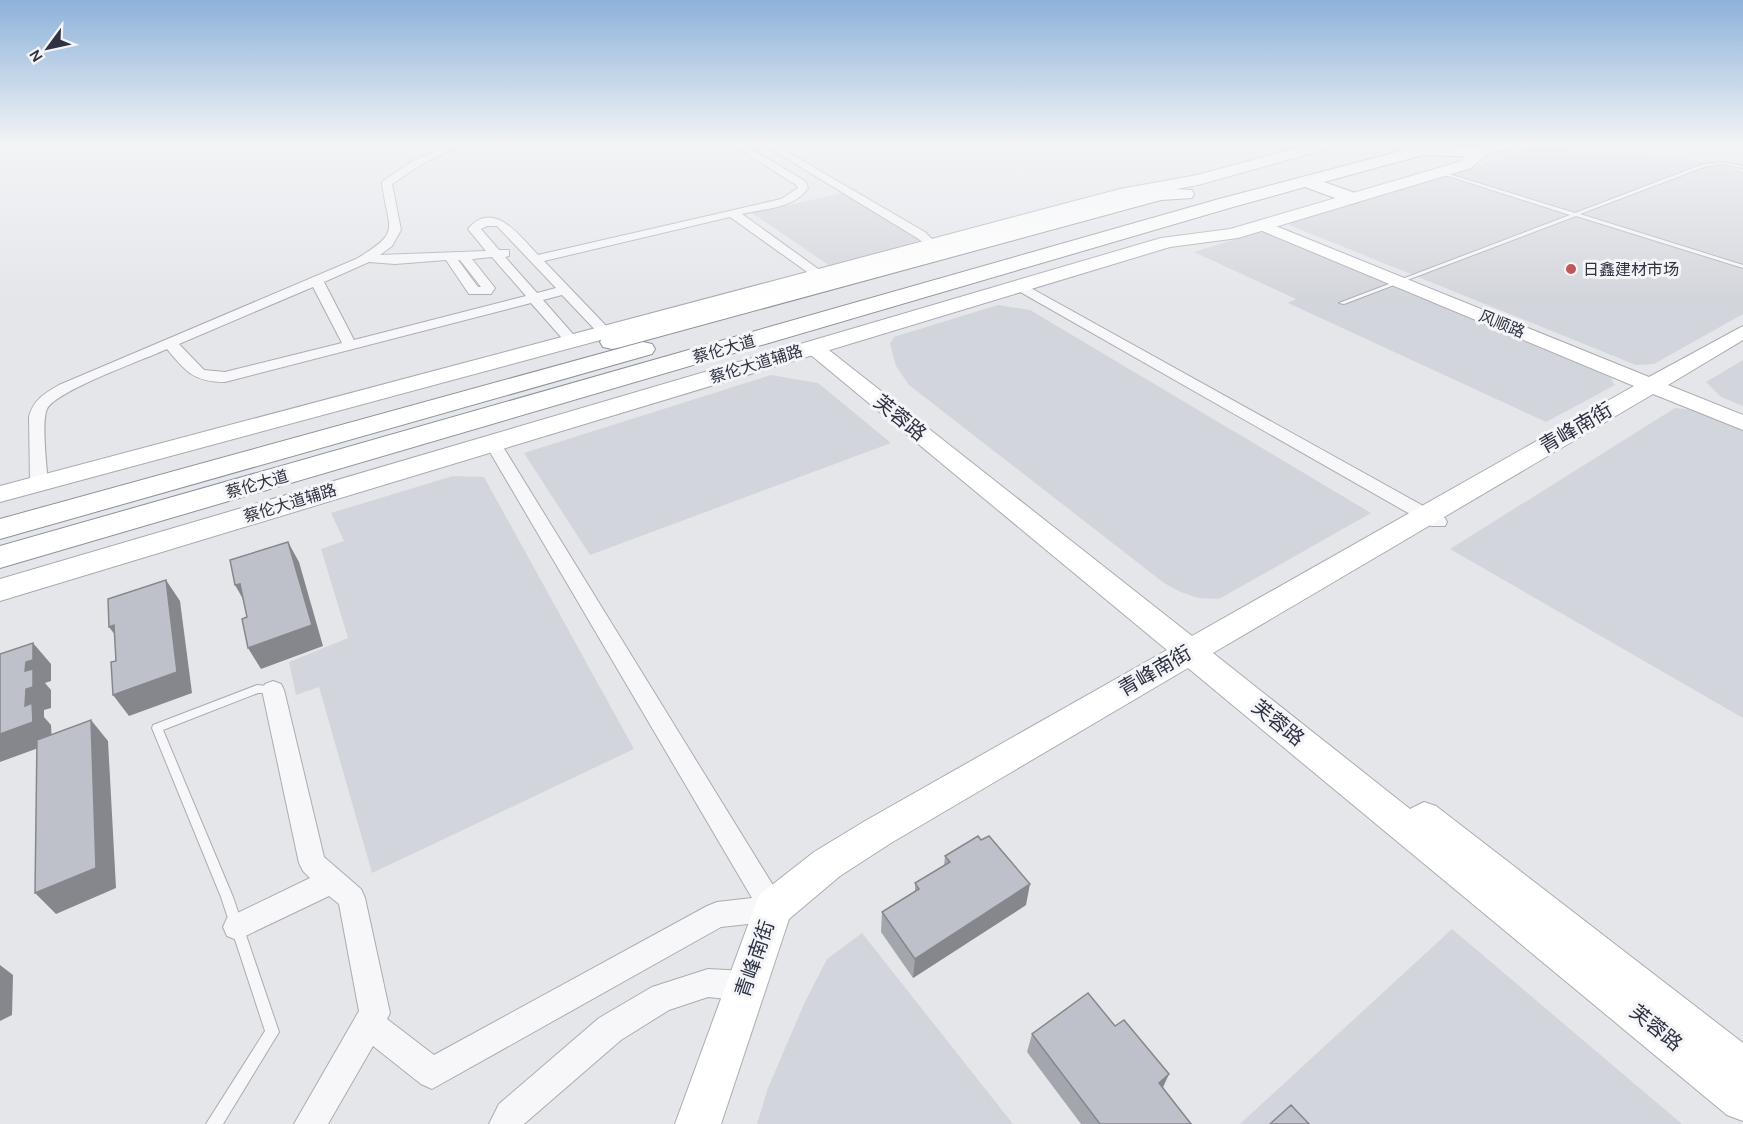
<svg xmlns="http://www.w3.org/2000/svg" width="1743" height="1124" font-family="Karla,'Noto Sans SC',sans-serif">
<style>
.built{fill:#d3d5dc}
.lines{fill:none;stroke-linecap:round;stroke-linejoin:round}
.lane-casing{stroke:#aaacb4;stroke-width:2}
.street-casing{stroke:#aaacb4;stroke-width:2}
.secondary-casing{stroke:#aaacb4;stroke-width:2}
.primary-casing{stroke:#a5a9b5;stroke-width:2}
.highway-casing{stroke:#8d929f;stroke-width:2}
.lane{fill:#f7f7f9;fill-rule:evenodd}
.street{fill:#f7f7f9;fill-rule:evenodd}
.secondary{fill:#fff;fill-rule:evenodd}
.primary{fill:#fff;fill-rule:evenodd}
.highway{fill:#fff;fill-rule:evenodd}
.wall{fill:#a4a6ae}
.shaded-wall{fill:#86878d}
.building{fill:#bfc1ca;stroke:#86878d;stroke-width:1.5}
.poi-dot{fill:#c0585a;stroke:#f4f5f8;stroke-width:2}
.labels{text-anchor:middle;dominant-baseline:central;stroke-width:6;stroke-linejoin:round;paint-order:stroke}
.far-poi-label{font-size:16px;fill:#2e3241;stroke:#f4f5f8;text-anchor:start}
.far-street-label{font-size:16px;fill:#2e3241;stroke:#f4f5f8}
.street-label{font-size:20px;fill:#2e3241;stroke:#f4f5f8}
</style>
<rect width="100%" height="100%" fill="#e4e6ea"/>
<path class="built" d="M1535 143 1584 155 1697 160 1743 171V314L1654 364 1636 365 1289 225 1292 222 1522 152Z
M843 193 918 238 917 244 830 266 752 213Z
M1259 232 1270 233 1610 377 1615 385 1546 422 1288 303 1296 299 1194 252Z
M998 305 1030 310 1371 513 1219 599 1198 598 1181 592 1164 583 909 385 896 366 890 344 894 337Z
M1743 360V406L1721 397 1706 382Z
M771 375 818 383 891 443 590 555 524 453Z
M1675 408 1694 410 1743 431V718L1450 549Z
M453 476 484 477 634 749 372 873 319 687 296 695 289 662 348 638 321 549 344 541 331 513Z
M1452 929 1682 1124H1240Z
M862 933 1013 1124H757L768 1088 804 1004 827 959Z"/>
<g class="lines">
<defs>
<path id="lane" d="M1720 162 1743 166V168L1720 164 1704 167 1580 214 1743 265V268L1576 216 1344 304 1339 303 1570 215 1439 173V171L1575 213 1701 165Z
M257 685 277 687 278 690 277 693H258L163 730 233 897 279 1032 223 1124H206L265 1031 221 897 152 728 153 725Z"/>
<path id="street" d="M451 143H463L419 166 392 184 401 230 392 246 380 255 486 251 468 229C493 198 521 237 538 255L781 199 798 188 796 185 730 143H741L805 181 808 188C795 208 764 209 742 214L828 276 827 279H817L730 217 544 261 613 333 606 337 601 336 562 295 543 300 580 342 573 346 568 345 531 303 225 382C194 382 186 372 167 349 146 359 55 391 47 409 41 422 47 468 48 484L45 488H33L30 484 29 417C33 400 45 393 59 385L356 259C403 231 388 231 382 183L383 181 411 162ZM487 226H497L556 288 537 293 505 257 509 256V250H499L481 229ZM492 257 526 296 354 340 324 282 369 262 395 264 446 260 469 294H491L495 288 472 259ZM458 260H460L481 287H478ZM313 287 342 343 225 372 204 370 179 344Z
M761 143H772L925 232 938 245 932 249 917 238Z
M1020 282 1445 518 1447 522 1445 526H1431L1015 289 1013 286Z
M492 437 500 442 790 913 786 922 776 926 766 922 721 927 432 1089 421 1084 373 1046 328 1124H294L359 1011 339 904 329 896 237 940 227 936 223 927 227 918 310 878 303 871 299 863 262 690 265 684 273 681 281 684 284 690 324 857 361 889 365 898 390 1013 387 1019 434 1055 707 906 717 902 752 898 484 442Z
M708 969 746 971 756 976 761 986 756 996 746 1001 708 997 669 1010 621 1040 524 1124H489L499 1104 599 1018 652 987Z"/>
<path id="secondary" d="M1261 220 1649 377 1743 326V340L1668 385 1743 415V430L1653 394 1213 653 1410 809 1424 802 1436 806 1743 1043V1121L1727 1115 1188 668 891 843 840 876 789 919 721 1124H675L759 895 814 852 865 821 1167 650 806 351 803 347 806 343H820L1192 636 1634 386 1255 228 1253 225Z"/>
<path id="primary" d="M1316 143H1339L1337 146 1198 185 1127 198 0 502V486L1120 189 1197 175Z
M1496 143H1518L1516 146 1486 155 1471 168 1238 238 1170 247 0 601V579L1161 238 1230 229 1459 162 1476 149Z"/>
<path id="highway" d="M1431 143H1457L1455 147H1481L1489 152 1481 157 1423 155 1324 182 1358 194 1360 198 1358 202 1351 204 1305 187 1233 207 0 568V546L1219 199Z
M1160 188 1192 190 1194 194 1192 198 1161 200 621 347 612 349 603 347 600 342 603 337Z
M643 342 652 344 655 349 652 354 0 539V519Z"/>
</defs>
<use href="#lane" class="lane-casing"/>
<use href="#street" class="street-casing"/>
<use href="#secondary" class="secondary-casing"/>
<use href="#primary" class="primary-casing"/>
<use href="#highway" class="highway-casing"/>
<use href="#lane" class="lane"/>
<use href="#street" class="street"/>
<use href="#secondary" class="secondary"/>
<use href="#primary" class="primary"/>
<use href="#highway" class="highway"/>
</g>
<path class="wall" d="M945 856 1026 905 913 978 881 932 882 912 915 892V883L944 866Z
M1115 1026 1169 1074 1163 1088 1192 1124H1081L1027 1052 1032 1034Z"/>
<path class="shaded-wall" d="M288 542 299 562 323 646 261 669 248 648Z
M166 580 180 601 192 693 129 716 113 695Z
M240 584 247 606 235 585Z
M114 625 125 648 109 627Z
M33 643 51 664V681L45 683 51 690V708L44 710V717L51 725 52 743 0 762V734L25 706 26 662Z
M91 720 108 741 116 888 56 914 35 893Z
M1030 884 1026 905 913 978 915 959Z
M0 965 13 975 12 1015 0 1021Z
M1169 1074 1160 1092 1159 1083Z"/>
<path class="building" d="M288 542 312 625 248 648 242 619 247 617 240 584 235 585 230 560Z
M166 580 177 672 113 695 111 662 116 661 114 625 109 627 108 599Z
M33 643V660L26 662 25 671 33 669V687L26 689 25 706 32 703 33 722 0 734V654Z
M91 720 96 868 35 893 37 740Z
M978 836 981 840 989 836 1030 884 915 959 882 912 919 889 915 883 950 862 945 856Z
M1088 993 1115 1026 1124 1020 1169 1074 1159 1083 1191 1124H1100L1032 1034Z
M1291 1105 1309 1124H1270Z"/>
<linearGradient id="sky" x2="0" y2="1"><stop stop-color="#8db2da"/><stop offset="0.48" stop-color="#f3f4f6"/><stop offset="1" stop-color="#f3f4f6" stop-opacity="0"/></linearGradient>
<rect width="1743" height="300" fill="url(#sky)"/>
<circle class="poi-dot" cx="1571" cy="269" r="6"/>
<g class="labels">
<g class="far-poi-label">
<text x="1583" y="269">日鑫建材市场</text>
</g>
<g class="far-street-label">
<text transform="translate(1502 324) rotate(22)">风顺路</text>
<text transform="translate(724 349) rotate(-16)">蔡伦大道</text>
<text transform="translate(756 364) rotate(-17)">蔡伦大道辅路</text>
<text transform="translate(257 484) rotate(-16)">蔡伦大道</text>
<text transform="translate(290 503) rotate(-17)">蔡伦大道辅路</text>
</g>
<g class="street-label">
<text transform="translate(900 418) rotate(39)">芙蓉路</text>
<text transform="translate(1576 428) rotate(-30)">青峰南街</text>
<text transform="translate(1155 671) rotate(-30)">青峰南街</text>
<text transform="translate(1278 723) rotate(39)">芙蓉路</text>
<text transform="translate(755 959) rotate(-71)">青峰南街</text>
<text transform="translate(1656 1028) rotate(39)">芙蓉路</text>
</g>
</g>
<g transform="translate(48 48) rotate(237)" stroke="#f4f5f8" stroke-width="4.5" paint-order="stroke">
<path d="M0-4.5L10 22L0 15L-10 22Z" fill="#2e3241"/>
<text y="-9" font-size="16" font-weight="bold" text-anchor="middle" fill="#2e3241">N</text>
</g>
</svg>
